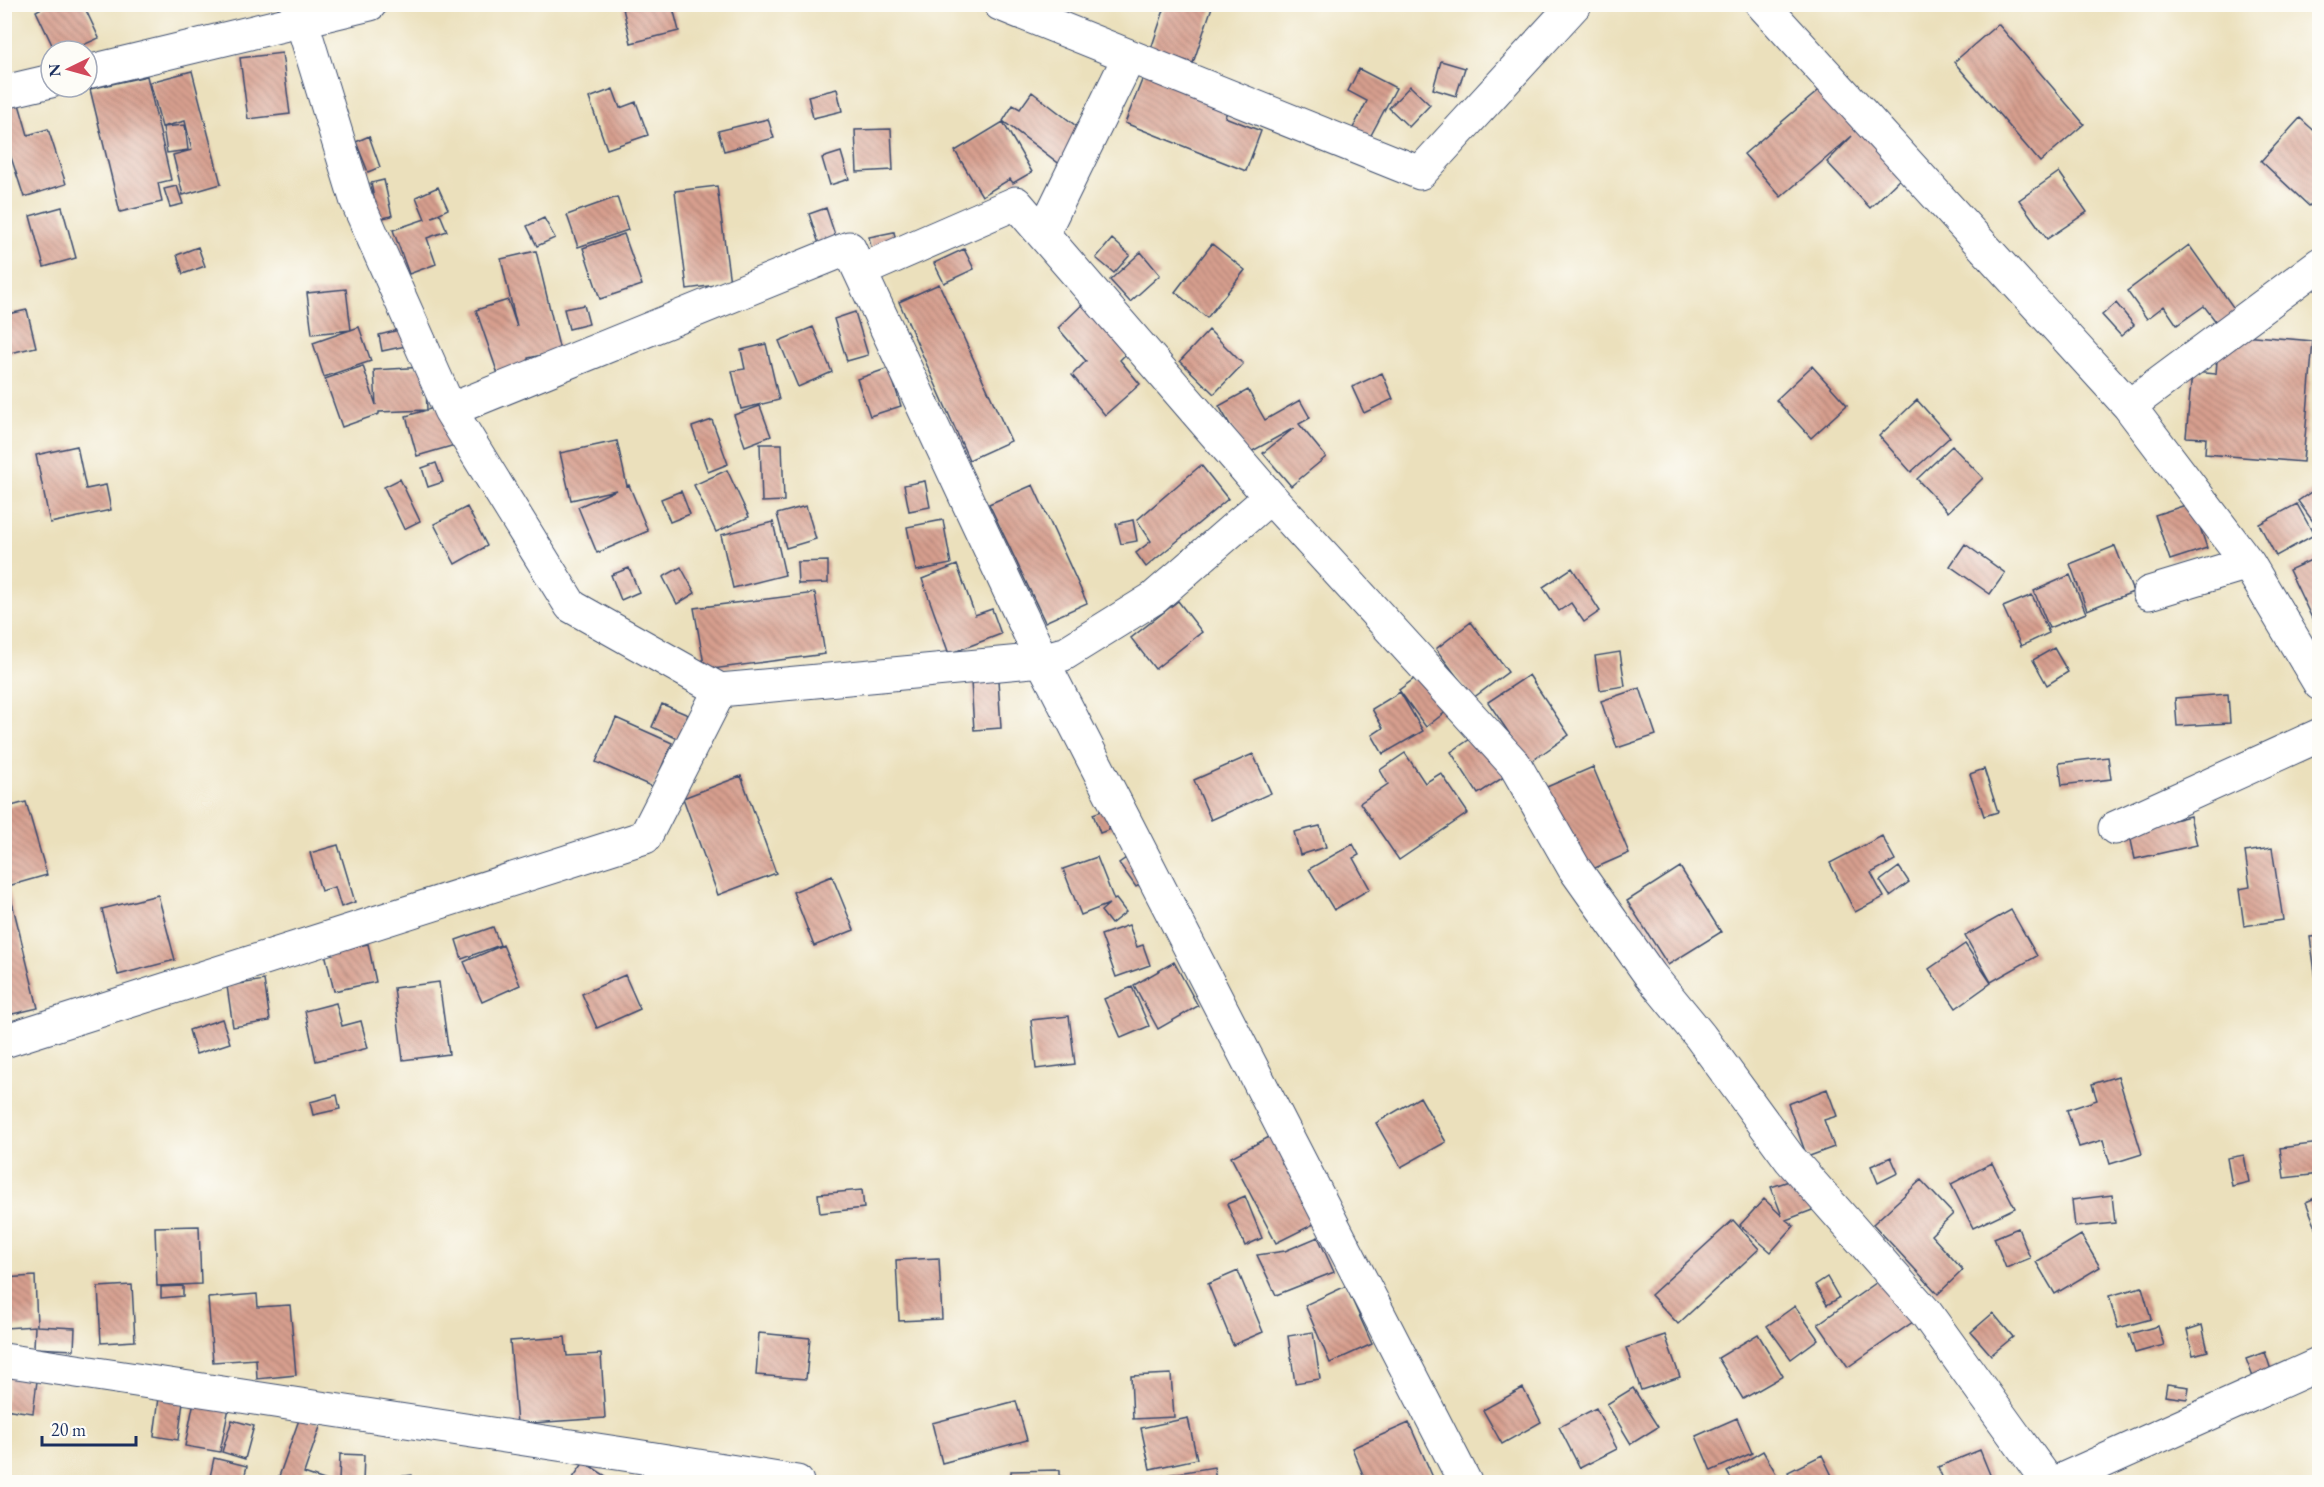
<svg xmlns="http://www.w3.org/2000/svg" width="2324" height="1487" font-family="'EB Garamond',serif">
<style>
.building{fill:url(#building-back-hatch)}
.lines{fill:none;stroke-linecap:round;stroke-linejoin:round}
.minor-casing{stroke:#3a4a6c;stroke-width:35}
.minor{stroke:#fff;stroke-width:33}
</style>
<defs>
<pattern id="building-back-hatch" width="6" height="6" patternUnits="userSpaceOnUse" patternTransform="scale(1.5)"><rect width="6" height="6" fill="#d79f8e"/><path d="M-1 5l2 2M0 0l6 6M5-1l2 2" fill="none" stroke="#ae8277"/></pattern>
</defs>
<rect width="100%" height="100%" fill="#fdfcf7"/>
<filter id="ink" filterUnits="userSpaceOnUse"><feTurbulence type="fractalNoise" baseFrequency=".0167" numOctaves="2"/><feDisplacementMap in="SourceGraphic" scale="12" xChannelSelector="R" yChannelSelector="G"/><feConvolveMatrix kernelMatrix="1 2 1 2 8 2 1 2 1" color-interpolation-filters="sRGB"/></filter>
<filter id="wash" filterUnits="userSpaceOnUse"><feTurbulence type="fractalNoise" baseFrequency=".008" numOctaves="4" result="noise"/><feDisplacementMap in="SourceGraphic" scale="24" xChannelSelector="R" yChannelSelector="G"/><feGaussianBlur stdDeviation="1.35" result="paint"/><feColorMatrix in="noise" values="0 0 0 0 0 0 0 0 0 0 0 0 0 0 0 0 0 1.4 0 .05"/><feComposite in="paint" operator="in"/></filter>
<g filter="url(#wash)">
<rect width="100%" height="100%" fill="#ebe0bc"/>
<g id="blocks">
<path class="building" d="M49 4H83L99 38 70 51H55L36 11Z
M622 4H672L679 31 631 43Z
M1166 4H1213L1193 63 1151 49Z
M1998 24 2084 124 2040 162 1954 62Z
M282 53 290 114 248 119 240 58Z
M1150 60 1233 96 1225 117 1261 131 1246 171 1125 123Z
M1441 61 1465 68 1456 96 1433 89Z
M1359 69 1396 88 1370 137 1353 128 1367 101 1348 91Z
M192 71 221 184 183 195 173 155 192 150 185 121 162 127 150 82Z
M147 76 171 180 158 183 162 202 120 212 90 89Z
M1410 86 1430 105 1409 127 1389 108Z
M1824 86 1903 176 1870 208 1827 162 1852 136 1781 197 1744 154Z
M613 89 620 108 636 102 648 135 607 149 589 98Z
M837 89 842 111 813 118 808 96Z
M1032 92 1080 129 1061 165 1003 121 1013 105 1020 109Z
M19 104 28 135 48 129 66 184 24 197 4 136V109Z
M2300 118 2320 136V195L2309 206 2261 161Z
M768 119 774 138 724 151 718 131Z
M1003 122 1032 172 1013 183 1010 179 982 196 955 151Z
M185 125 188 150 167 153 163 127Z
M891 129 893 170 857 172 855 130Z
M369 136 380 167 368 172 356 142Z
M841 152 849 179 830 185 822 158Z
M2059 172 2087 212 2047 239 2019 200Z
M384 180 392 216 378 219 371 183Z
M177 186 183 204 170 207 164 189Z
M717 186 730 283 687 289 675 191Z
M438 187 448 209 432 217 440 214 447 231 427 238 436 264 409 274 393 230 425 219 416 197Z
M617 197 628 230 578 247 567 215Z
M62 207 76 258 44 267 30 216Z
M826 208 837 241 820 247 809 214Z
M544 218 555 238 537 246 527 226Z
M894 232 899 257 874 262 869 237Z
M624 234 642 285 600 299 583 248Z
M1112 239 1130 255 1114 273 1096 258Z
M1212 244 1245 270 1207 318 1175 292Z
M2189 245 2238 314 2220 327 2204 306 2177 325 2164 306 2147 319 2127 291Z
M198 247 205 266 183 274 177 255Z
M964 249 974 269 944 283 934 263Z
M536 251 560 351 528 358 530 366 499 377 476 310 508 300 517 327 501 259Z
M1141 252 1160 275 1130 302 1110 280Z
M939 284 1011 441 969 460 899 302Z
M346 289 351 330 312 334 307 293Z
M1086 301 1128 352 1120 360 1140 384 1105 415 1072 375 1086 361 1058 328Z
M2116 303 2134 325 2121 336 2102 315Z
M584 305 589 324 569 329 564 309Z
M27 310 36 347 6 354 4 315Z
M855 312 868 355 847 361 834 319Z
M359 327 371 361 324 377 313 343Z
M813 327 832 372 798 387 779 341Z
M403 329 406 346 382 351 379 335Z
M1209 330 1243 364 1214 394 1180 361Z
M2219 333 2313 341 2303 462 2205 454 2206 438 2186 437 2192 372 2216 374Z
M766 344 779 400 741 409 732 371 745 369 741 350Z
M363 366 376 405 374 370 425 367 427 410 379 412V414L342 427 325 379Z
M1812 366 1847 405 1811 438 1776 400Z
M889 368 901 406 870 416 857 379Z
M1382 373 1393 399 1364 413 1352 387Z
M1248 390 1265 420 1300 400 1310 418 1299 424 1326 457 1291 486 1263 453 1294 428 1247 454 1219 406Z
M1917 400 1950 437 1911 472 1879 436Z
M444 405 455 445 417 456 406 416Z
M760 406 771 436 745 446 734 415Z
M712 420 728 464 708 472 692 427Z
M617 441 627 486 629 485 648 531 597 553 578 507 616 490 571 500 560 453Z
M760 444H782L784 501 762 502Z
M77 446 86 489 106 485 111 510 50 523 36 455Z
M1952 446 1983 478 1948 512 1917 479Z
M436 463 443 482 428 487 422 468Z
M1201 465 1228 499 1146 567 1136 553 1151 541 1137 520Z
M727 470 749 517 716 532 694 485Z
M400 479 420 521 404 529 384 487Z
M925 481 930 507 909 511 904 485Z
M1033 485 1087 603 1045 622 989 504Z
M2320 486V531L2298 501Z
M681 491 690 514 670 522 661 499Z
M2192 503 2207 548 2170 560 2155 515Z
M2297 504 2314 535 2276 556 2259 524Z
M806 506 816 539 786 548 777 514Z
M467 507 487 546 455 564 434 524Z
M943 520 951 564 916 571 907 527Z
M1133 520 1137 541 1121 544 1116 524Z
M773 522 785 575 733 588 721 535Z
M1965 544 2005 573 1990 594 1950 566Z
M2115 546 2133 592 2087 610 2070 564Z
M2320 556V635L2289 570Z
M828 561V583L798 584 797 562Z
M957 565 975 615 992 609 1001 634 949 654 922 579Z
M681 567 695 593 677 604 663 577Z
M629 568 639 592 621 600 611 575Z
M1572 568 1600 611 1584 622 1571 603 1559 611 1543 587Z
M2070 575 2086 613 2049 628 2034 591Z
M815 593 825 654 705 670 694 608Z
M2032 595 2049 633 2021 646 2003 607Z
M1178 601 1202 632 1155 669 1131 638Z
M1471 622 1508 672 1473 698 1436 649Z
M2054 648 2068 672 2047 685 2033 660Z
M1620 652 1625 686 1600 690 1595 656Z
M1433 665 1460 701 1426 727 1399 690Z
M1529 675 1569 735 1529 763 1488 702Z
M998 680 1001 728 974 730 971 682Z
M1640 688 1656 735 1617 748 1601 701Z
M1400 692 1423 731 1383 754 1372 735 1383 728 1372 709Z
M2228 694 2230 723 2177 726 2175 698Z
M662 704 688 715 678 739 652 727Z
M616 718 672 743 653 787 596 762Z
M1485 729 1513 771 1478 794 1451 752Z
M1405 753 1425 783 1441 773 1468 813 1399 860 1360 803 1388 784 1380 770Z
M1253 754 1271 793 1211 820 1194 780Z
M2108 757 2111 779 2062 785 2059 763Z
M1593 767 1629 853 1570 879 1533 793Z
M1984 769 1998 812 1984 816 1970 774Z
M741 776 776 873 718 895 683 798Z
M26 802 47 875 8 886 38 1008 4 1016V808Z
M1113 807 1119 826 1100 833 1093 814Z
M2190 816 2197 845 2135 859 2129 831Z
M1320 826 1326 847 1300 855 1294 832Z
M1882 836 1895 860 1871 873 1884 897 1855 912 1830 863Z
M1353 844 1359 855 1353 858 1370 889 1334 910 1309 869Z
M338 845 355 902 341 907 335 887 321 891 310 853Z
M2272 848 2283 920 2244 926 2239 889 2250 887 2245 852Z
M1129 856 1146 880 1136 887 1119 863Z
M1097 857 1114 900 1116 899 1126 912 1111 924 1101 911 1109 904 1081 915 1063 869Z
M1680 867 1721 932 1668 965 1627 901Z
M1899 867 1909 882 1890 896 1880 881Z
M832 876 854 930 814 946 793 892Z
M158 895 175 960 118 975 102 909Z
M2011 910 2037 956 1991 982 1965 936Z
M1129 925 1137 947 1143 945 1150 965 1116 977 1101 935Z
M493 927 500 945 462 959 456 940Z
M2320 936V993H2318L2310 937Z
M368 944 376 982 334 991 325 953Z
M1965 944 1991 983 1956 1008 1929 969Z
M503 945 520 985 482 1002 464 962Z
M1174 962 1198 1006 1158 1029 1134 985Z
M625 975 640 1009 597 1028 582 994Z
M264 980 270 1021 233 1027 227 986Z
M439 982 449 1054 403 1060 394 988Z
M1132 987 1149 1026 1121 1038 1104 999Z
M336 1003 342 1026 361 1021 368 1048 316 1061 305 1011Z
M1069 1016 1075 1064 1036 1069 1031 1020Z
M222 1019 230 1043 196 1054 189 1030Z
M2118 1076 2142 1154 2110 1164 2103 1140 2079 1147 2067 1110 2097 1100 2092 1084Z
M1827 1089 1837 1116 1824 1120 1834 1147 1807 1157 1788 1104Z
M337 1095 340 1109 313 1115 310 1102Z
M1420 1097 1446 1142 1401 1167 1376 1123Z
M1273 1135 1318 1222 1276 1243 1231 1157Z
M2320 1143V1174L2284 1178 2280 1148Z
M2244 1155 2249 1182 2232 1186 2227 1158Z
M1891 1157 1898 1173 1878 1183 1871 1166Z
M1992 1163 2015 1208 1973 1228 1951 1184Z
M1804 1176 1815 1209 1786 1220 1794 1226 1771 1252 1740 1225 1764 1199 1782 1216 1771 1187Z
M1921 1180 1953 1214 1931 1235 1963 1270 1938 1294 1873 1224Z
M862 1190 864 1208 820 1213 818 1194Z
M2112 1195 2115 1223 2075 1227 2072 1200Z
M1245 1196 1262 1238 1245 1246 1227 1204Z
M2320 1196V1236H2319L2306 1202Z
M1733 1220 1759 1249 1678 1324 1651 1295Z
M199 1226 201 1284 157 1286 155 1227Z
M2018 1228 2030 1258 2006 1268 1994 1238Z
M2081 1235 2100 1267 2055 1294 2036 1262Z
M1318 1237 1334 1272 1276 1295 1257 1255 1285 1251Z
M939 1258 942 1319 899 1321 896 1260Z
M1238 1271 1263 1332 1233 1345 1208 1284Z
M1890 1273 1920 1317 1848 1367 1818 1324Z
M35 1276 37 1326 75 1328 74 1350 34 1348 35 1326 5 1328 4 1278Z
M1827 1277 1839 1298 1827 1305 1815 1285Z
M132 1285 135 1341 101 1343 98 1287Z
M183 1286V1296L161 1298V1287Z
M1346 1286 1372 1344 1330 1363 1305 1305Z
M2142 1287 2151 1319 2118 1328 2109 1296Z
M257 1294 258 1307 290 1305 296 1375 257 1379 256 1359 213 1362 208 1298Z
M1795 1306 1818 1339 1791 1359 1767 1326Z
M1993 1313 2013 1337 1991 1355 1971 1332Z
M2202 1325 2208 1351 2193 1355 2187 1330Z
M2158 1326 2164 1345 2135 1353 2129 1334Z
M1313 1332 1320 1379 1295 1383 1288 1336Z
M759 1333 810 1338 806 1379 756 1375Z
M1758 1334 1783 1376 1743 1399 1718 1358Z
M1665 1335 1680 1377 1641 1390 1626 1348Z
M565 1337 567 1356 601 1354 605 1418 517 1424 510 1341Z
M2265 1352 2273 1376 2255 1382 2246 1359Z
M1171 1374 1174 1417 1133 1419 1131 1376Z
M9 1377 37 1381 33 1413 4 1409Z
M2167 1384 2189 1387 2187 1399 2165 1396Z
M1523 1388 1541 1422 1502 1444 1483 1410Z
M1633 1388 1658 1427 1631 1444 1607 1404Z
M160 1390 184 1394 178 1440 154 1436Z
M195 1396 230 1403 220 1452 185 1446Z
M1016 1401 1027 1440 942 1463 932 1423Z
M1596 1408 1617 1449 1580 1468 1559 1427Z
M300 1417 321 1424 304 1473 330 1482H277Z
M1188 1418 1197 1459 1150 1469 1141 1428Z
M1737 1418 1752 1453 1711 1471 1696 1436Z
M232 1420 254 1426 245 1459 222 1452Z
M1409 1423 1435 1482H1366L1352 1448Z
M1980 1450 1993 1482H1934L1943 1479 1938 1467Z
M1763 1451 1781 1482H1733L1727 1472Z
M340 1454 364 1455 363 1482H339Z
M1822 1455 1835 1482H1793L1788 1472Z
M214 1458 247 1466 243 1482H209Z
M584 1462 615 1482H570Z
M1214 1467 1216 1482H1149L1148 1478Z
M1060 1470V1482H1011V1471Z
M412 1475 413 1482H390L389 1478Z"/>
</g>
</g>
<g filter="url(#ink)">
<use href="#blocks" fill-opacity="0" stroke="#3a4a6c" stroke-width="1.5"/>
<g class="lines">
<defs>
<path id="minor" d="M1000 4 1420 173 1575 4
M1762 4 2129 406 2248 563 2320 684
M302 22 356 199 450 410 571 606 720 690
M87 72 370 4
M4 92 51 81
M1043 233 1129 57
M860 271 1016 203 1270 497 1515 765 1574 868 1650 975 1700 1036 1790 1159 1926 1313 2048 1482
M2129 406 2320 264
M450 410 849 248 1042 660 1465 1482
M2149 593 2248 563
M2115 828 2320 735
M4 1041 645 837 720 690 1042 660 1064 654 1154 598 1270 497
M4 1360 630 1455 797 1482
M2057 1482 2320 1364"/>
</defs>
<use href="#minor" class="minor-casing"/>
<use href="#minor" class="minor"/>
</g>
</g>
<rect width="2324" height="1487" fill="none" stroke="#fdfcf7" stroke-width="24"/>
<g transform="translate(69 69) rotate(265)"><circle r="28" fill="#fdfcf7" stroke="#a3aaba" stroke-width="1.5"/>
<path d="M0-4.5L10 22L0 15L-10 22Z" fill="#d1495b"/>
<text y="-9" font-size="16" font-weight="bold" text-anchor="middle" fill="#1b2f5e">N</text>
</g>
<path d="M42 1436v9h94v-9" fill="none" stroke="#1b2f5e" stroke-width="3"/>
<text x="51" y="1436" font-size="18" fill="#1b2f5e" stroke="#fdfcf7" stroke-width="4.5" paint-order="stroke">20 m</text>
</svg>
